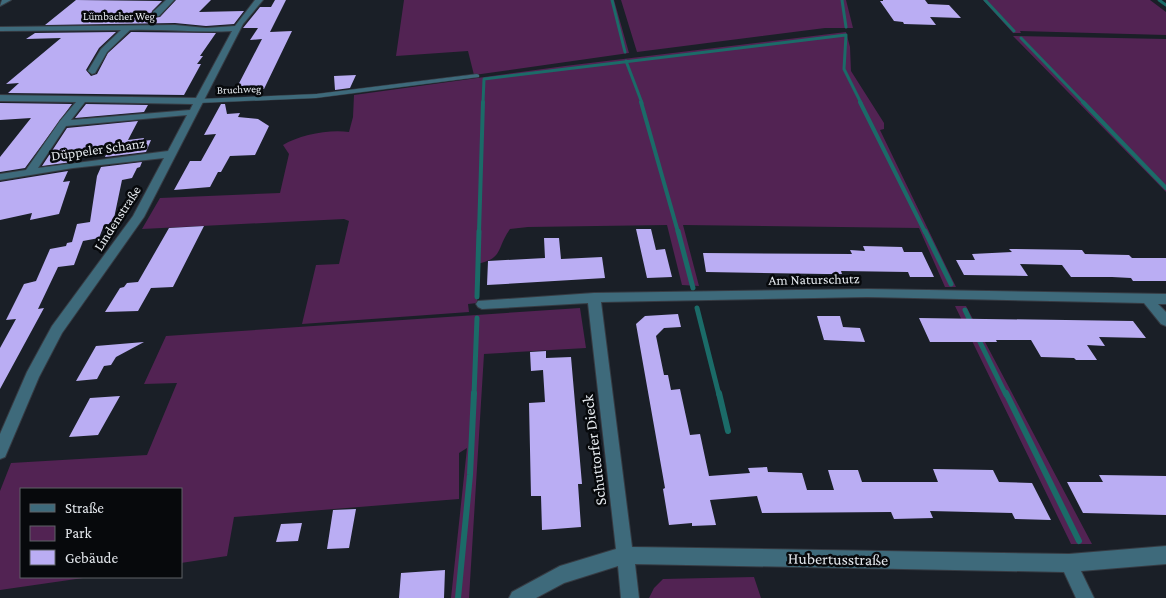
<svg xmlns="http://www.w3.org/2000/svg" width="1166" height="598" font-family="'Crimson Pro',serif">
<style>
.green{fill:#522353}
.lines{fill:none;stroke-linecap:round;stroke-linejoin:round}
.stream-far3{stroke:#1b6b68;stroke-width:3}
.stream-far2{stroke:#1b6b68;stroke-width:4}
.stream-far1{stroke:#1b6b68;stroke-width:5}
.stream{stroke:#1b6b68;stroke-width:6}
.building{fill:#baadf3}
.service-casing{stroke:#363b43;stroke-width:1}
.minor-casing{stroke:#363b43;stroke-width:2}
.tertiary-casing{stroke:#363b43;stroke-width:2}
.service{fill:#3e6a7b;fill-rule:evenodd}
.minor{fill:#3e6a7b;fill-rule:evenodd}
.tertiary{fill:#3e6a7b;fill-rule:evenodd}
.labels{text-anchor:middle;dominant-baseline:central;stroke-width:5;stroke-linejoin:round;paint-order:stroke}
.far-street-label{font-size:11px;fill:#e4e8ed;stroke:#07090c}
.street-label{font-size:14px;fill:#e4e8ed;stroke:#07090c}
.near-street-label{font-size:16px;fill:#e4e8ed;stroke:#07090c}
</style>
<rect width="100%" height="100%" fill="#1a1f27"/>
<path class="green" d="M404 0H614L629 53 474 75 468 51 396 56Z
M621 0H846L853 28H825L637 52Z
M983 0H1150L1166 12V35L1020 31 1021 33H1013Z
M846 32 850 47 851 71 884 123V129L880 130 956 287H945L919 228 683 225 699 286 682 285 667 225 528 227 510 229C496 249 504 258 477 264V303L468 304 469 312 302 324 316 265 339 264 349 221 344 219 142 229 160 198 280 193 289 154 283 145C299 135 329 129 349 132L353 117 354 95 565 66Z
M1013 36 1166 39V192Z
M955 306H966L1092 544H1071Z
M580 308 586 348 484 354 469 598H451L467 448 459 453V499L234 517 227 556 181 563V489H21V577H90L0 590V491L11 463 147 455 177 383 144 384 166 336Z
M754 577 761 598H649L654 588 663 579Z"/>
<g class="lines">
<path class="stream-far3" d="M612 0 625 52
M842 0 846 27
M985 0 1014 31
M1159 0 1166 5
M1021 38 1084 103
M626 61 642 103
M483 103 484 79 846 35 844 69 861 103"/>
<path class="stream-far2" d="M641 102 678 232
M860 102 925 232
M1083 102 1166 188
M479 232 483 102"/>
<path class="stream-far1" d="M678 231 693 288
M925 231 951 284
M477 297 479 231
M697 308 719 395
M965 310 971 323
M978 338 1006 395
M474 395 477 318"/>
<path class="stream" d="M719 393 728 431
M1006 393 1079 541
M458 598 470 475 474 393"/>
</g>
<path class="building" d="M76 0 162 1 152 11 151 16 153 18 160 17 176 0H211L199 12 244 11 234 24 206 26 175 23 45 25Z
M275 0H286L270 32 292 31 264 89 235 91 262 39 250 40 258 28H243L260 7H271Z
M883 0H925L928 4 949 5 961 18 930 17 936 25 904 24 903 22 894 21 880 1H883Z
M116 32 99 48 86 70 91 76 97 74 108 53 131 32 216 33 200 56H203L197 64H201L184 95 8 93 19 83 6 84 61 38 26 39 35 33Z
M356 75 350 88 335 90 334 76Z
M0 103 72 104 25 168 0 172V157L31 118 0 120Z
M86 104 148 105 144 112 75 118Z
M221 104H225L227 114 240 113 238 117 258 119 269 126 255 155 230 156 221 172H218L210 187 174 190 190 161H201L216 134 204 135Z
M138 121 128 140 144 138 143 141 151 140 146 152 105 157 108 150 76 154 72 162 42 166 67 128Z
M142 162 140 167 137 168 132 178 122 180 113 223 104 225 99 238 83 241 74 265 58 267 38 309 44 308 0 389V348L16 319 6 320 24 284 36 281 50 249 66 246 67 243 72 242 77 224 90 222 97 176 101 167Z
M68 171 63 182 70 181 59 214 30 220 32 213 0 220V182Z
M204 226 173 287 151 288 138 311 105 312 120 288 124 287 127 283 138 282 169 228Z
M636 229H651L656 250 665 249 672 277 647 278Z
M544 238H559L561 259 602 257 605 278 487 285 488 261 545 258Z
M863 246 902 247 904 252H922L934 277H910L908 272 841 271 842 274H825L706 272 703 253 852 254 850 250 865 251Z
M1009 249 1082 250 1085 254 1129 255 1132 258H1166V281H1133L1131 278 1112 277H1071L1062 265 1020 264 1028 276 964 275 956 260H975L972 254 1012 252Z
M678 314 681 327 664 328 656 336 664 375H668L671 390 680 389 690 435 700 434 709 476 750 473 748 468 767 467 768 472 802 473 807 490H834L828 470H858L862 482H938L933 469 993 470 999 482 1032 483 1051 520 1015 519 1012 513 930 511 933 518 894 519 891 512 762 513 757 496 710 500 716 525 692 526V523L669 525 663 489 665 488 636 324 645 316Z
M817 316H840L843 327 860 328 865 342 824 340Z
M919 318 1133 321 1146 338 1099 337 1105 346 1087 345 1097 360H1076L1074 358 1041 357 1031 340H996L997 342H930Z
M144 342 116 357 111 365 104 366 97 379 76 381 96 346Z
M546 351V358L571 357 582 484H578L581 527 542 530 541 496H531L529 403 545 402 543 370 531 371 530 352Z
M120 396 98 435 69 437 90 398Z
M1099 475 1166 476V515L1083 513 1067 482H1103Z
M356 509 349 548 327 549 333 510Z
M302 523 298 541 276 542 281 524Z
M445 570 444 598H399L401 573Z"/>
<g class="lines">
<defs>
<path id="service" d="M477 74 479 75V77L316 98 199 103 196 101 199 99 316 94Z"/>
<path id="minor" d="M166 0H174L159 16H153V12Z
M255 0H263L243 24 144 217 62 333 39 377 5 457 0 459V434L27 372 52 326 133 216 164 158 73 168 0 180V174L26 170 60 121 76 102 0 101V95L196 98 232 31C198 33 164 29 130 30L107 52 95 73 92 74 88 71 101 49 121 30 0 31V27L175 25 206 28 235 26ZM85 102 193 104 190 110 71 120ZM187 115 168 151 38 168 66 126Z
M867 289 1166 294V304H1158L1166 312V326L1161 324 1144 303 867 297 601 302 632 547 1069 554 1166 546V564L1081 571 1094 598H1076L1064 572 635 564 639 598H621L618 566 564 583 536 598H509L512 592 560 566 616 549 588 303 482 309 478 307 476 304 478 301 594 293Z"/>
<path id="tertiary" d="M2 0H11L0 6Z"/>
</defs>
<use href="#service" class="service-casing"/>
<use href="#minor" class="minor-casing"/>
<use href="#tertiary" class="tertiary-casing"/>
<use href="#service" class="service"/>
<use href="#minor" class="minor"/>
<use href="#tertiary" class="tertiary"/>
</g>
<g class="labels">
<g class="far-street-label">
<text x="119" y="16">Lümbacher Weg</text>
<text transform="translate(239 89) rotate(-2)">Bruchweg</text>
</g>
<g class="street-label">
<text transform="translate(98 149) rotate(-8)">Düppeler Schanz</text>
<text transform="translate(117 218) rotate(-57)">Lindenstraße</text>
<text transform="translate(814 279) rotate(-1)">Am Naturschutz</text>
</g>
<g class="near-street-label">
<text transform="translate(594 450) rotate(-97)">Schuttorfer Dieck</text>
<text transform="translate(838 559) rotate(1)">Hubertusstraße</text>
</g>
</g>
<rect x="20" y="488" width="162" height="90" fill="#07090c" stroke="#5f6266"/>
<rect x="30" y="504" width="25" height="8" fill="#3e6a7b" stroke="#5f6266"/>
<text x="65" y="513" font-size="15" fill="#e4e8ed">Straße</text>
<rect x="30" y="526" width="25" height="15" fill="#522353" stroke="#5f6266"/>
<text x="65" y="538" font-size="15" fill="#e4e8ed">Park</text>
<rect x="30" y="550" width="25" height="15" fill="#baadf3" stroke="#5f6266"/>
<text x="65" y="563" font-size="15" fill="#e4e8ed">Gebäude</text>
</svg>
